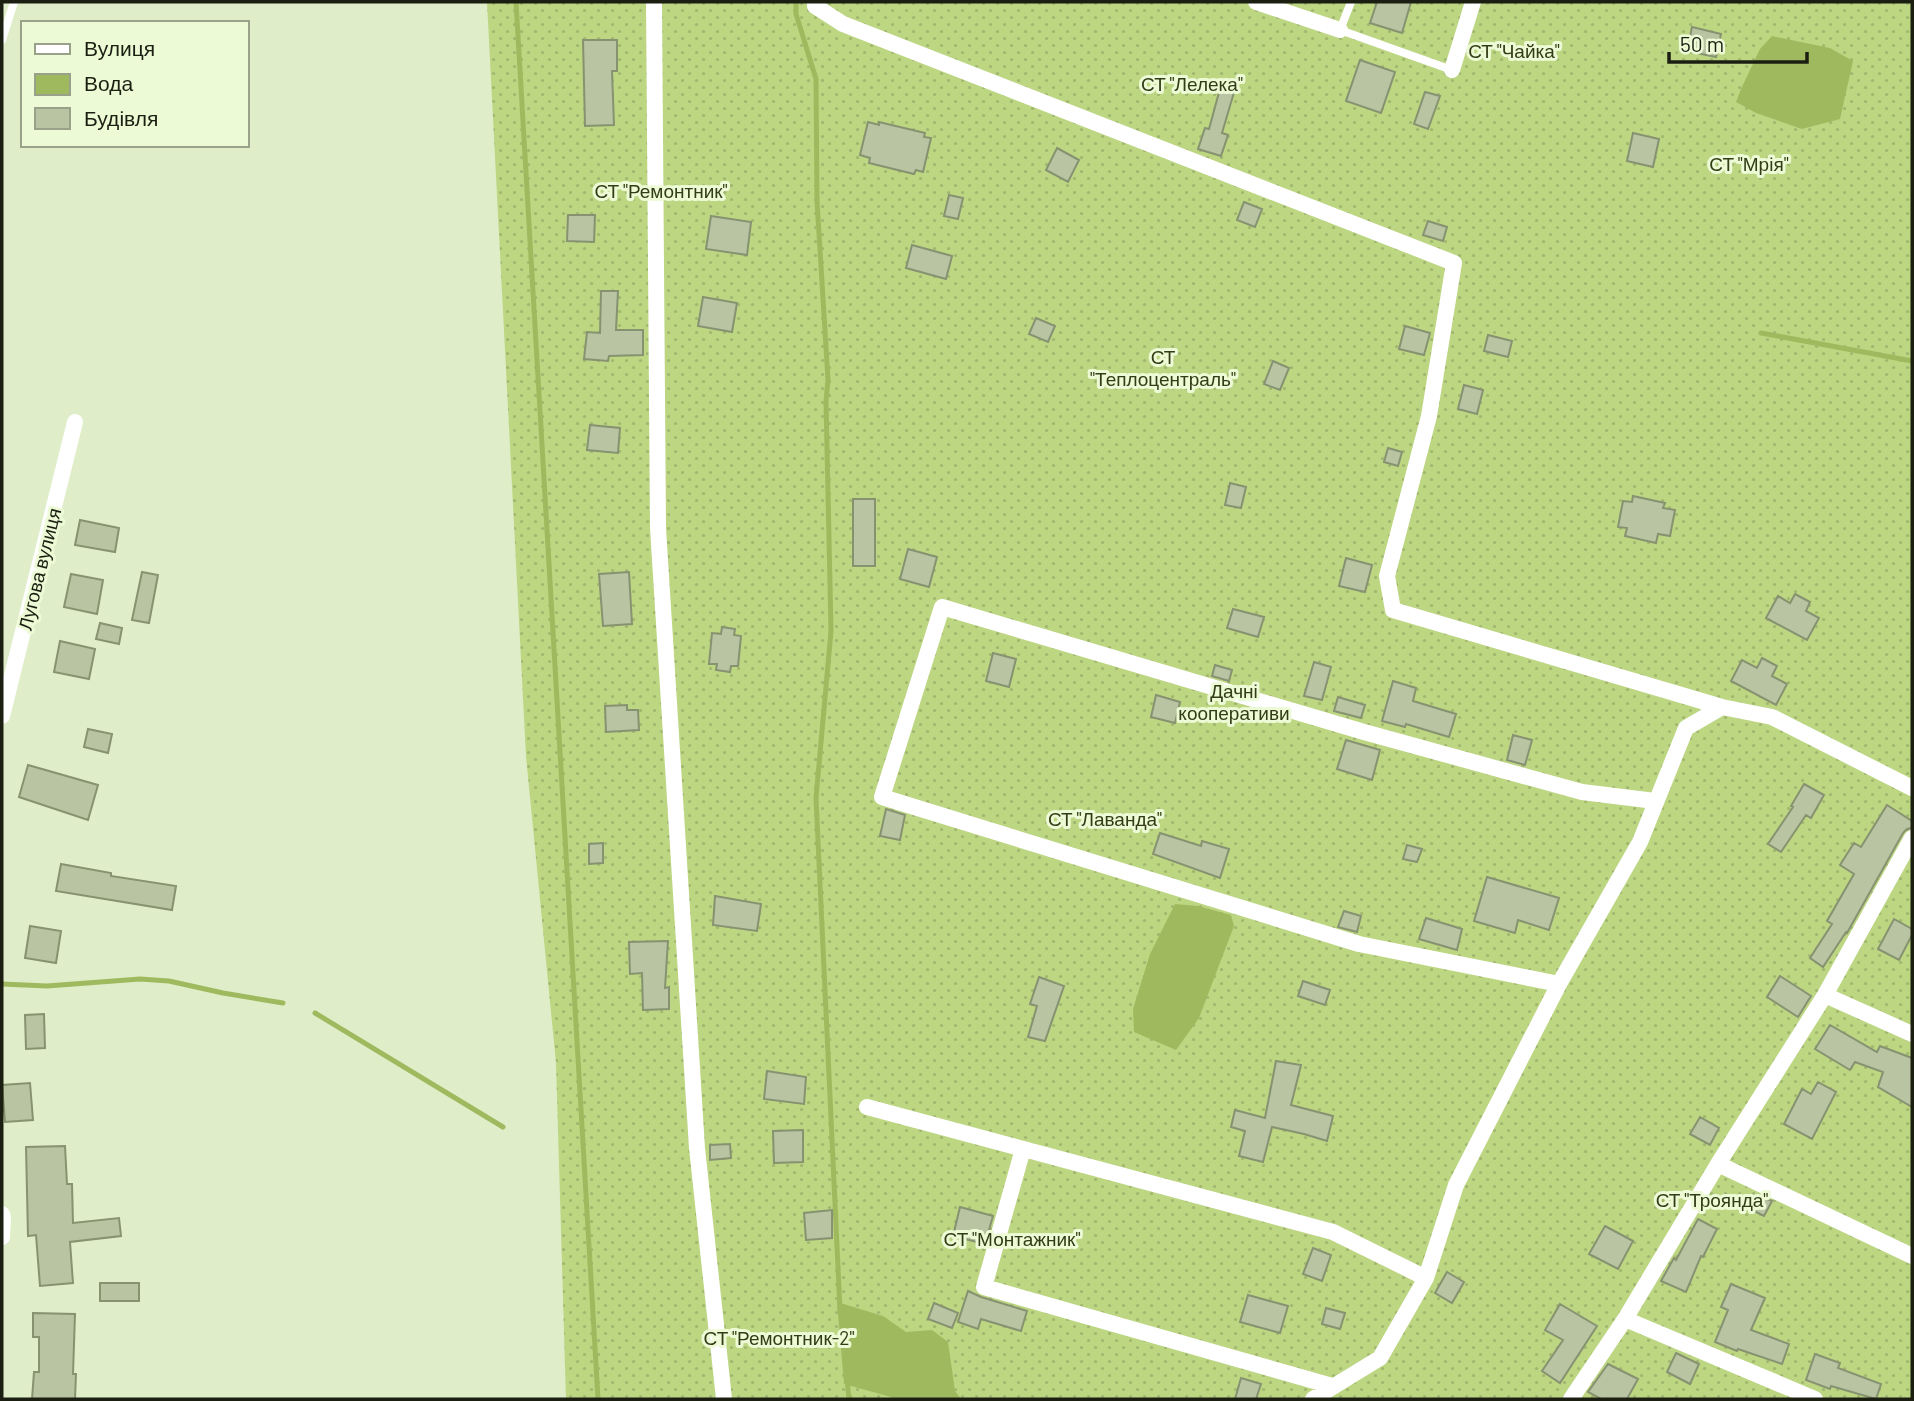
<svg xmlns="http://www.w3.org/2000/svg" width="1914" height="1401" font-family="Barlow,sans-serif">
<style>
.garden{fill:url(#garden-dots)}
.water{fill:#9fba5e}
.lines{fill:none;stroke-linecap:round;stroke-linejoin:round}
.stream{stroke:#9fba5e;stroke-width:5}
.building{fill:#b8c4a2;stroke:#879271;stroke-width:2}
.service{stroke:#fff;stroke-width:8}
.minor{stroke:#fff;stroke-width:16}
.labels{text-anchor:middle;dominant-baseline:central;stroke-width:6;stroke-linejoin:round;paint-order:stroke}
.park-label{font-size:19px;fill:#323d17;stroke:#edfad6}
.street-label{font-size:19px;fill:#1b1f12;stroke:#edfad6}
</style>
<defs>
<pattern id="garden-dots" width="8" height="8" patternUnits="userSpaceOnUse" patternTransform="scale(1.75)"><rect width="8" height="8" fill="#bcd682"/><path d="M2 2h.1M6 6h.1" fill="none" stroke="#a1b76f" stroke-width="1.8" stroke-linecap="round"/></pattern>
</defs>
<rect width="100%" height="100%" fill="#e0edc9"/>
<path class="garden" d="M487 2H1912V1399H566L556 1063 526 756Z"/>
<path class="water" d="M1772 36 1830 48 1853 61 1840 119 1802 129 1756 113 1736 102 1741 89 1760 49Z
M1175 904 1198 906 1231 915 1234 926 1199 1018 1176 1050 1134 1032 1133 1009 1150 954Z
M837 1302 883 1316 906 1332 932 1330 948 1342 955 1391 961 1399H898L844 1384Z"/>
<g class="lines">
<path class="stream" d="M516 2 598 1399
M796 2V14L816 79 817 201 828 380 826 401 831 631 816 798 840 1310
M1761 333 1912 361
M2 984 47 986 140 979 169 981 223 993 283 1003
M315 1013 503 1127
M847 1379 849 1399"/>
</g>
<path class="building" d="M1377 2H1411L1402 33 1370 23Z
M1692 27 1721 34 1716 57 1687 51Z
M583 40H617V71H612L614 125 585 126Z
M1360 60 1395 72 1381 113 1346 101Z
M1221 85 1235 89 1222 133 1228 135 1221 156 1198 149 1205 128 1209 129Z
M1425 92 1440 96 1428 129 1414 124Z
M868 122 879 125V122L925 133 924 137 931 138 923 172 916 170 914 174 869 163 870 158 860 155Z
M1633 133 1659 139 1653 167 1627 161Z
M1057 148 1079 160 1068 182 1046 170Z
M949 195 963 198 958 219 944 216Z
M1244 202 1262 209 1255 227 1237 220Z
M568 215H595L594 242 567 241Z
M711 216 751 222 747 255 706 249Z
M1428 221 1447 227 1443 241 1423 235Z
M912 245 952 256 946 279 906 268Z
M601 291H618L616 330H643V355L609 356 608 361 584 359 587 332 600 333Z
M703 297 737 303 732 332 698 326Z
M1036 318 1055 326 1048 342 1029 334Z
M1405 326 1430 333 1424 355 1399 349Z
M1488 335 1512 341 1508 357 1484 351Z
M1273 361 1289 368 1280 390 1264 384Z
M1464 385 1483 390 1477 414 1458 409Z
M590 425 620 428 618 453 587 450Z
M1388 448 1402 452 1398 466 1384 462Z
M1230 483 1246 487 1241 508 1225 505Z
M1633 496 1665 503 1663 508 1675 510 1670 536 1658 534 1656 543 1625 536 1627 528 1618 527 1623 501 1632 502Z
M853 499H875V566H853Z
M80 520 119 528 115 552 75 545Z
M908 549 937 557 929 587 900 579Z
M1346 558 1372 565 1365 592 1339 586Z
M142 572 158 575 149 623 132 620Z
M629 572 632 624 603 626 599 574Z
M71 574 103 580 97 614 64 607Z
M1795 594 1810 602 1806 611 1819 618 1807 640 1766 618 1778 596 1790 603Z
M1233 609 1264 617 1258 637 1227 628Z
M100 623 122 628 119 644 96 639Z
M722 627 735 629 734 635 741 636 738 666H731L730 672 716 670 717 664H709L712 633 721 634Z
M60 641 95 649 89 679 54 672Z
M993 653 1016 659 1009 687 986 681Z
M1762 658 1777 666 1772 676 1787 684 1776 705 1731 681 1742 660 1757 668Z
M1314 662 1331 667 1322 700 1304 696Z
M1215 665 1232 670 1229 681 1212 676Z
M1393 681 1416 688 1413 701 1456 714 1449 737 1406 724 1405 727 1382 721Z
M1156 695 1180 702 1175 723 1151 717Z
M1338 697 1365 705 1361 718 1334 711Z
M627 705V710H638L639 730 606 732 605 706Z
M88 729 112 734 108 753 84 747Z
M1513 735 1532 740 1525 765 1507 760Z
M1346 740 1380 750 1372 780 1337 769Z
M28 765 98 785 88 820 19 797Z
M1804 784 1824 795 1811 818 1806 815 1781 852 1768 844 1793 807 1791 806Z
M1887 805 1912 821V828L1907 829 1903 833 1847 933 1846 932 1823 967 1810 958 1832 924 1827 921 1854 874 1840 865 1854 843 1861 847Z
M886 809 905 815 900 840 880 836Z
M1160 833 1201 846 1202 841 1229 849 1220 878 1153 854Z
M603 843V863L589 864V844Z
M1407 845 1422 849 1417 862 1403 859Z
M61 864 111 873V876L176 886 172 910 56 891Z
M1487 877 1559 898 1549 930 1518 920 1515 933 1474 921Z
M715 896 761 904 757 931 713 925Z
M1344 911 1361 916 1357 932 1338 927Z
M1426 918 1462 929 1457 950 1419 939Z
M1894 919 1912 929V935L1899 960 1878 949Z
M30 926 61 931 56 963 25 958Z
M668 941 665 988 669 987V1009L643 1010 642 973 630 974 629 942Z
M1780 976 1811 996 1798 1017 1767 997Z
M1039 977 1064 986 1045 1041 1028 1037 1037 1006 1030 1004Z
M1303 981 1330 990 1325 1005 1298 996Z
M44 1014 45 1048 26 1049 25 1015Z
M1830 1025 1877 1052 1880 1046 1912 1058V1107L1878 1087 1883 1072 1855 1062 1850 1070 1815 1049Z
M1276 1061 1301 1065 1291 1105 1333 1116 1327 1141 1304 1134 1272 1127 1263 1162 1239 1156 1245 1131 1231 1127 1235 1110 1265 1118Z
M767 1071 806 1077 804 1104 764 1099Z
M1818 1082 1836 1092 1812 1139 1784 1124 1802 1089 1811 1094Z
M30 1083 33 1120 5 1122 2 1085Z
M1700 1117 1719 1128 1710 1145 1690 1134Z
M803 1130V1162L774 1163 773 1131Z
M730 1144 731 1158 710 1160V1145Z
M65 1146 67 1184H72L73 1223 119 1218 121 1236 70 1242 73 1283 40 1286 36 1235 28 1236 26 1147Z
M1758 1195 1772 1201 1764 1216 1750 1209Z
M960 1207 993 1216 985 1244 953 1236Z
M832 1210V1238L806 1240 804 1213Z
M1698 1219 1717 1229 1703 1257 1701 1256 1686 1292 1661 1281 1674 1258 1676 1260Z
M1605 1226 1633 1241 1618 1269 1589 1254Z
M1313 1248 1331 1255 1322 1281 1303 1274Z
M1447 1272 1464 1282 1452 1303 1435 1293Z
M100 1283H139V1301H100Z
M1731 1284 1765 1298 1751 1330 1789 1344 1782 1364 1738 1349 1737 1351 1715 1342 1728 1310 1721 1307Z
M968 1291 981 1297 1027 1311 1021 1331 981 1319 978 1329 958 1322Z
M1248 1295 1288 1306 1280 1333 1240 1322Z
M934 1303 958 1313 952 1328 928 1319Z
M1560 1304 1597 1326 1560 1383 1542 1371 1563 1340 1545 1330Z
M1326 1308 1345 1313 1340 1329 1322 1324Z
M33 1313 75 1314 73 1374H76L75 1399H32L34 1372H39V1337H33Z
M1676 1353 1699 1364 1690 1384 1667 1372Z
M1815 1354 1840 1363 1838 1368 1881 1384 1876 1399 1831 1386 1830 1389 1806 1380Z
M1608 1364 1638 1379 1627 1399H1601L1588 1392Z
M1241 1378 1261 1384 1256 1399H1235Z"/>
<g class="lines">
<path class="service" d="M1351 2 1340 30 1452 70
M2 40 14 2"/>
<path class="minor" d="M654 2 658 528 697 1148 724 1399
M815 2V6L843 24 1454 263 1429 416 1387 576 1393 610 1722 707
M1256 2 1340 30
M1452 70 1473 2
M2 716 75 422
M1559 984 1359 944 882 797 942 607 1364 732 1582 792 1655 801
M1825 995 1912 1034
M867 1107 1333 1232 1426 1278
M1023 1149 984 1287 1332 1386
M1718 1164 1912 1256
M2 1214 3 1218 2 1237
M1625 1319 1815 1399
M1313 1399 1380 1358 1426 1278 1456 1185 1559 984 1640 842 1686 728 1722 707 1772 717 1912 788
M1571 1399 1625 1319 1718 1164 1825 995 1912 838"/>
</g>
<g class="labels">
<g class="park-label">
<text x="1514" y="50">СТ "Чайка"</text>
<text x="1192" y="83">СТ "Лелека"</text>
<text x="1749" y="163">СТ "Мрія"</text>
<text x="661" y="190">СТ "Ремонтник"</text>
<text x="1163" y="356">СТ<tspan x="1163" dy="22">"Теплоцентраль"</tspan></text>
<text x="1234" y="690">Дачні<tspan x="1234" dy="22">кооперативи</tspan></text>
<text x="1105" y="818">СТ "Лаванда"</text>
<text x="1712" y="1199">СТ "Троянда"</text>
<text x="1012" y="1238">СТ "Монтажник"</text>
<text x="779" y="1337">СТ "Ремонтник-2"</text>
</g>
<g class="street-label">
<text transform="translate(39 569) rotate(-76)">Лугова вулиця</text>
</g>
</g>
<rect width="1914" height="1401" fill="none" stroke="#1b1f12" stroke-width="7"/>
<rect x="21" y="21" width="228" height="126" fill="#edfad6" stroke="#99a288" stroke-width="2"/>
<rect x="35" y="44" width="35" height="10" fill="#ffffff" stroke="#99a288" stroke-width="2"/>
<text x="84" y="56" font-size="21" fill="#1b1f12">Вулиця</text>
<rect x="35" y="74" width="35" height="21" fill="#9fba5e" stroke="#99a288" stroke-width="2"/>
<text x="84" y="91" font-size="21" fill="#1b1f12">Вода</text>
<rect x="35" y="108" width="35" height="21" fill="#b8c4a2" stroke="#99a288" stroke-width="2"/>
<text x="84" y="126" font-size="21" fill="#1b1f12">Будівля</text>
<path d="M1669 52v10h138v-10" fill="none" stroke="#1b1f12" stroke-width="3.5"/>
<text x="1680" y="52" font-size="21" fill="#1b1f12" stroke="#edfad6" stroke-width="5" paint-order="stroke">50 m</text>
</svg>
